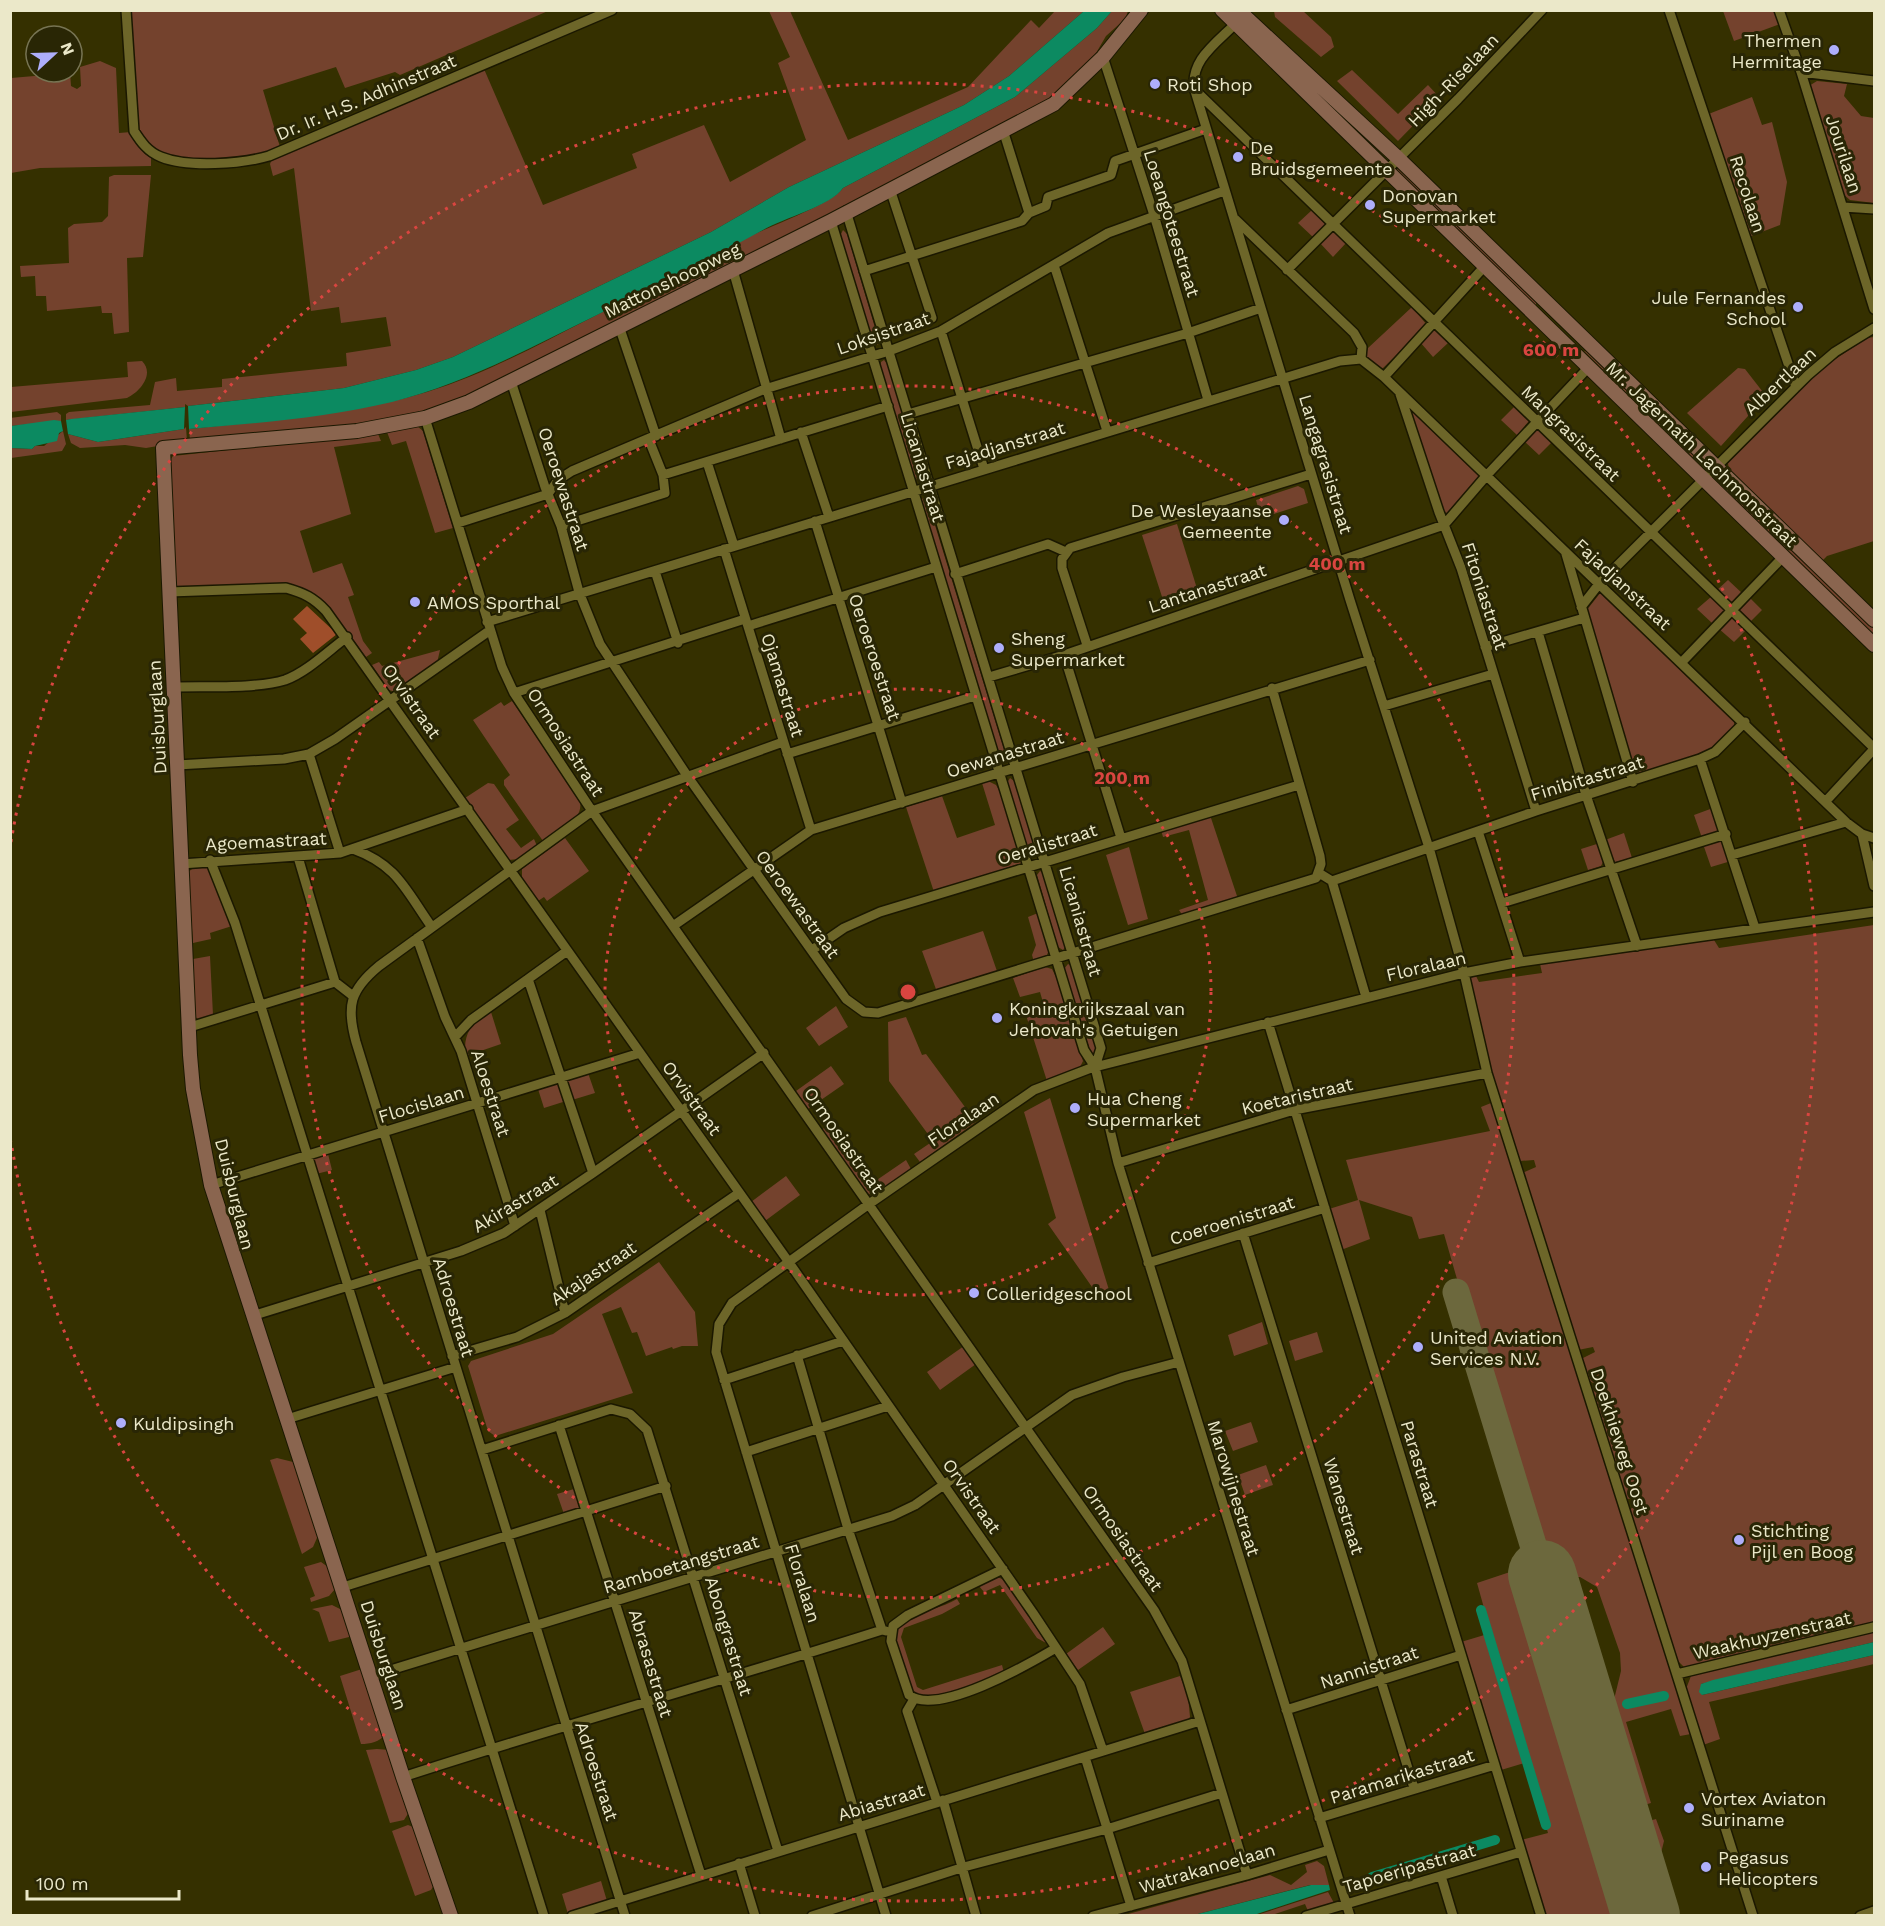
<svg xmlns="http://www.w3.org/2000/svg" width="1885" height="1926" font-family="'Work Sans',sans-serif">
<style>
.green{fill:#74422d}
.forest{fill:#9f4e2a}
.water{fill:#0c8a61}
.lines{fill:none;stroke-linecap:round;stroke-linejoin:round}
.canal{stroke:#0c8a61;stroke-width:10}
.taxiway{stroke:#6c683d;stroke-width:27}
.runway{stroke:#6c683d;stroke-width:68}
.street-casing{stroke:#1b1800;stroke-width:12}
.secondary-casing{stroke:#1b1800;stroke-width:16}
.street{stroke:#6d6629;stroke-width:9}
.secondary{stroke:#8a654f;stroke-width:14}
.ring{fill:none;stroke:#d94540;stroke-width:3;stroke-dasharray:3 6}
.poi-dot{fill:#aeaefb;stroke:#292605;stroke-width:2}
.labels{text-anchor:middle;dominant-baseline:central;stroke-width:6;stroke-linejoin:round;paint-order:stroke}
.poi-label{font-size:18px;fill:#ebe8c9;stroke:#292605;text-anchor:start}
.street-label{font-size:18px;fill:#ebe8c9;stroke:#292605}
.centre{fill:#d94540;stroke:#292605;stroke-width:3}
.ring-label{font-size:18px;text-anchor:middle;font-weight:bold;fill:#d94540;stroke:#292605;stroke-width:6;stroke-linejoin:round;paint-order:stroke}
</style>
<rect width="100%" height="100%" fill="#353000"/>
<path class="green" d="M130 11H548L400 75 395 72 345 88 336 67 263 90 280 147C251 160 181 167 153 148 145 143 139 131 136 121Z
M769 11H790L848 140 968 87 1031 20 1039 28 1055 11H1084L1009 76 964 105 789 187 711 232 453 357 416 370 344 388 188 406 185 404V407L66 420V414L69 412 150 405 155 382 176 378 177 391 222 387V379L347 366 346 353 391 346 386 317 341 323 339 307 311 311 294 168 273 176 270 164 272 159 484 69 543 205 637 168 632 154 704 125 730 182 806 140 778 63 790 57Z
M1112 11H1128L1125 19 1106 36 1092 60 1045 104 826 218 479 392 427 412 366 425 190 441 189 429C269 421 349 415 427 392 483 375 536 346 589 319 641 292 694 265 746 238 766 228 834 203 843 188L1015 97 1097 28Z
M1274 11H1303L1331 37 1334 47 1321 57 1275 17Z
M1723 11H1775L1780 24 1734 41Z
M100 61 116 68 119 133 131 132 145 154 151 158V166L40 168 11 173V78L46 75V72H70L71 86 77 89 81 86 80 67Z
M1352 70 1398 114 1428 85 1440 98 1398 141 1337 81Z
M1817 81 1847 84 1844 96 1861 116 1874 118V203L1850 200 1842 193 1809 86Z
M1752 97 1762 125 1772 122 1787 182 1780 225 1746 238 1706 115Z
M1398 169 1536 301V308L1396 170Z
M114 175H151L143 257 127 258 129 332 114 334 112 313H102L101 306 47 311 46 296H36L35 276 21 277 20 266 69 263 68 228 74 224 102 222 108 216 109 177Z
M1312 210 1327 226 1314 238 1298 223Z
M843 230 847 234 879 341 878 345 873 342 840 236Z
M1333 230 1346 243 1333 257 1319 242Z
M1412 307 1427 325 1382 369 1365 358 1368 348Z
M1432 328 1448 343 1433 357 1420 342Z
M1874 337V541L1827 556 1822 561 1729 471 1728 463 1819 370 1867 338Z
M1584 351 1589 352 1700 460 1699 464Z
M884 360 889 366 922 476 918 481 913 475 880 367 881 362Z
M142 361C155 374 140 392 127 398L11 412V387L128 377 127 362Z
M1738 368 1745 369 1766 396 1721 446 1687 413Z
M1514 407 1529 421 1517 435 1501 420Z
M1409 408 1478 473V480L1448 513 1442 512Z
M57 412 61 415V421L11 426 10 418Z
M417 426 423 431 453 528 435 533 406 441 392 445 387 432Z
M186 427 187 441 146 448 125 445 80 448 71 443 68 434 98 442 184 429Z
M1537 428 1552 442 1539 455 1523 440Z
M63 431 66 444 62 451 11 458 10 448 32 449 35 446H44Z
M378 434 381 441 334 447 351 514 300 531 313 573 342 563 354 595 348 597 363 641 372 653 366 657C315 586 315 581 227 585 211 586 191 590 176 586L170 460 173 456Z
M1722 482 1874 628V638L1718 486Z
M1298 486 1304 489 1308 503 1261 518 1256 500Z
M926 496 1007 759 1004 763 1001 761 921 500Z
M1177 524 1199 595 1165 606 1142 535Z
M1728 580 1743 594 1734 603H1730L1717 590Z
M1601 592 1734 719V728L1704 754 1634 775 1586 611Z
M1712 596 1725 610 1712 623 1697 609Z
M1749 597 1762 610 1750 622 1738 609Z
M1732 615 1747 629 1734 642 1718 628Z
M440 650 437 663 396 692 389 690 372 665 379 662 382 666Z
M512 701 580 801C584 821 558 831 543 841L504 785V780L510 775 473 720 501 702 504 706Z
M1010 778 1014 781 1038 853 1035 857 1030 854 1007 783Z
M988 781 996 785 1000 792 1021 857V863L934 892 906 807 942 796 957 838 995 825 982 783Z
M488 783 494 784 519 820 506 829 521 848 534 839 537 846 519 859 508 860 465 798Z
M1713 808 1720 828 1718 833 1702 838 1694 815Z
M1210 815 1238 899 1183 916 1179 910 1208 900 1189 830 1163 837 1161 830Z
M1624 833 1632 858 1615 862 1605 840Z
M565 838 589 871 547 901 544 897 538 901 522 879V869Z
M1722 839 1731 861 1711 867 1703 844Z
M1600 843 1605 858 1601 866 1588 870 1581 849Z
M1129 847 1148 919 1128 925 1106 855Z
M207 866 232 926 210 933 211 939 193 943 188 872 195 867Z
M1040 871 1043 873 1066 946 1063 950 1058 947 1037 875Z
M1038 913 1049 951 1045 958 1034 962 1032 955 1036 945 1028 917Z
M1874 925V1624L1769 1650 1766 1640 1758 1642 1759 1650 1685 1668 1677 1660 1629 1510 1641 1502 1640 1498 1626 1499 1591 1391 1605 1387 1604 1381 1593 1383 1587 1379 1581 1359 1595 1352 1593 1347 1578 1350 1522 1173 1536 1167 1534 1160 1519 1161 1467 998 1468 979 1476 976 1479 982 1542 973 1540 964 1714 940 1719 948Z
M983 931 998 974 937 992 922 951Z
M210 956 213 1015 198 1019 194 1016 193 959Z
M1068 964 1072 966 1096 1047 1094 1054 1091 1053 1064 969Z
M1045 967 1052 969 1056 977 1083 1061 1080 1067 1047 1081 1025 1012 1044 1006 1040 992 1020 997 1013 978Z
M836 1006 848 1027 819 1046 806 1028Z
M491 1012 501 1044 466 1056C462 1035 472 1021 491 1012Z
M906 1017 922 1055 926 1054 976 1122 920 1162 914 1154 933 1141 889 1081 888 1022Z
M831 1066 844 1084 808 1109 796 1091Z
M588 1073 595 1093 572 1100 566 1080Z
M558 1083 563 1102 544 1108 538 1089Z
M1050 1098 1109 1290 1099 1297 1048 1224 1056 1218 1024 1112Z
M1491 1103 1691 1734 1680 1736 1671 1709 1626 1722 1651 1803 1630 1809 1607 1728 1621 1671 1620 1653 1597 1587 1580 1577H1559L1550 1561 1485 1343 1476 1345 1444 1234 1419 1239 1412 1217 1359 1200 1370 1239 1341 1250 1329 1209 1358 1200 1346 1160 1490 1131 1481 1107Z
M828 1124 871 1184 906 1160 911 1169 876 1193 869 1194 861 1187 822 1130Z
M328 1154 332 1170 316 1174 312 1159Z
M786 1176 800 1195 765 1221 751 1202Z
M659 1262 695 1312 698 1346H682L673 1349 672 1347 646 1356 637 1332 632 1333 621 1307 602 1314 633 1393 495 1436 488 1431 468 1366 471 1361 553 1334Z
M1262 1322 1268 1344 1234 1356 1228 1335Z
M1317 1332 1323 1352 1295 1361 1289 1341Z
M964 1346 976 1364 940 1390 927 1372Z
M1251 1422 1258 1442 1233 1451 1225 1431Z
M277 1458 293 1462 320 1531 313 1547 302 1554 270 1460Z
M1266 1465 1273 1485 1245 1495 1238 1475Z
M574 1489 581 1508 564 1514 557 1494Z
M321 1562 328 1567 335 1589 329 1596 311 1602 310 1598 315 1596 304 1567Z
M1513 1571 1617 1915H1546L1521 1840 1548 1833 1528 1762 1501 1770 1461 1642 1491 1633 1477 1583Z
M997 1577 1005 1580 1046 1643 1037 1638 1000 1585 984 1592 979 1586Z
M957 1599 960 1604 942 1614 904 1628 901 1637 917 1687 923 1690 1002 1665 1004 1673C987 1682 928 1703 913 1692 905 1670 882 1634 908 1619 923 1610 942 1608 957 1599Z
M332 1605 342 1610 351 1634 349 1637 329 1642 319 1612 312 1609Z
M1103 1627 1115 1644 1078 1670 1066 1654Z
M1874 1632V1642L1701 1684 1702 1695 1874 1655V1664L1709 1702 1720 1739 1703 1745 1686 1689 1691 1676Z
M362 1669 385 1734C380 1742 370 1744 361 1744L340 1676Z
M1180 1676 1188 1696 1190 1717 1187 1721 1145 1734 1130 1692Z
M377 1749 390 1750 409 1812 404 1820 390 1823 366 1750Z
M1656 1819 1664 1841 1658 1865 1648 1871 1635 1825Z
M408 1825 413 1827 434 1885 431 1890 415 1896 392 1831Z
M1317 1861 1324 1866 1329 1885H1310L1194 1915 1121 1916 1270 1875 1291 1885 1307 1872 1305 1865Z
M601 1881 607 1901 568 1914 562 1894Z
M1328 1892 1334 1903 1308 1911 1305 1904 1272 1915 1254 1916Z"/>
<path class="forest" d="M307 606 337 634 313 653 300 639 307 633 293 619Z"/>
<path class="water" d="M1084 11H1112L1097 28 1015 97 843 188C831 206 783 218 763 230 708 260 652 287 597 315 530 348 464 384 392 402 325 418 257 423 189 429L188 406 344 388 416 370 453 357 711 232 789 187 964 105 1009 76Z
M185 407 184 429 98 442 68 434 66 420 71 419Z
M54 420 61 421 63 431 59 433 57 441 35 446 32 449 11 448V426Z
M1874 1642V1655L1702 1695 1699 1692 1701 1684 1713 1680Z
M1311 1885H1329L1330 1890 1254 1915H1194Z"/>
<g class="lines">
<path class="canal" d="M1481 1610 1546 1825
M1627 1704 1664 1696
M1372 1877 1495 1840"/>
<path class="taxiway" d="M1456 1292 1542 1574"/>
<path class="runway" d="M1542 1574 1646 1916"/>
<defs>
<path id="street" d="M126 10 134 131C141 142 148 152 161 157 188 168 242 164 269 156L612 10
M1669 10 1796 387
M1779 10 1801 72 1874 309
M1240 19C1220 41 1188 59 1195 91L1350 600 1430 851 1464 973 1487 1073 1753 1916
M1103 57 1154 215 1208 400
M1801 72 1874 81
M1197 92 1874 748
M890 189 932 318
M1843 207 1874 209
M846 211 1101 1048 1095 1067
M1029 213 1046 206 1048 197 1111 175 1115 161 1206 129
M1235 219 1354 333 1362 347 1361 359
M831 221 1084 1050 1095 1067 1118 1163 1350 1916
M1054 265 1107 431
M733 270 781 439
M1287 270 1458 99 1542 10
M864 271 1022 221 1029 213 1003 130
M619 326 656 436
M941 331 984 469
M1384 377 1484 267
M511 381 545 487 561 526 579 592 600 644 688 777 846 999 864 1012 878 1013 1316 878 1321 864 1320 856 1272 688
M1400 394 1439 512 1461 568 1536 811
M908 414 1188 333 1261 308
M425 418 502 667 514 693 592 811 1154 1610 1182 1661 1247 1875
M801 432 829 517
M707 462 734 546
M663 475 888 406
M815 521 902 803
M458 523 548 494 558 480 572 471 765 389 889 351 941 331 1108 233 1224 191
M561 526 665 493 663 475 649 440
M724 549 811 830
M1566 554 1633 782
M655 571 678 643
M955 574 1048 544 1066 552
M169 592 286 588C304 593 314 598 326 611L788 1261 1033 1613 1080 1684 1103 1751
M1581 607 1599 584 1808 375 1835 352 1874 328
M487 622 1340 361 1361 359 1384 377 1846 822 1862 834 1874 886
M748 626 936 567
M1538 632 1586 795 1637 946
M1087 645 1062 568V559L1070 548 1311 474
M1485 647 1584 618
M1064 655 1121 838
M1682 662 1783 557
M989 677 1064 655 1444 525 1487 475 1587 369
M173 687C204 686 257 689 285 680 307 672 328 651 347 637
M514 693 745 619
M1384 706 1493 674
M309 754 340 853
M787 754 975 696
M1700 759 1755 928
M177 765 284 759 309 754 335 739 489 631
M1826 801 1874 749
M1478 831 1520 962
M1862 834 1874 838
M353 849C397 865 405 889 431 926
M1732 855 1846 822
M298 857 335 982 353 996
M210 860 235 923 544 1916
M181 864 340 853 468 809
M1319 873 1332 881 1536 811 1700 759 1715 752 1745 722
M1332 881 1366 997
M1502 903 1726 834
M673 926 811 830 1370 660
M417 938 445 1017 461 1051 515 1226
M812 950 844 928 880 912 1299 785
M528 979 593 1173
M1268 1022 1541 1916
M190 1027 335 982
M455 1037 471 1020 567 951
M1118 1163 1294 1110 1487 1073
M211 1185 640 1053
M540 1210 565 1313
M1243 1233 1414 1788
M1148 1263 1325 1208
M252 1316 461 1251 504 1233 593 1173 764 1053
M797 1355 848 1529 882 1630 886 1631
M452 1356 517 1337 565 1313 739 1193
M724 1380 843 1341
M287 1419 456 1367
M559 1425 701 1875
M482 1450 611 1409 630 1414 647 1430 778 1851
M746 1452 888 1406
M1003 1569 908 1615 893 1626 891 1641 909 1695C937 1717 1029 1664 1056 1648
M343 1587 666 1486
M1677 1674 1874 1627
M371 1676 892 1516 915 1505 1072 1395 1123 1377 1179 1362
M914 1699 907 1711 937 1802
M1286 1710 1461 1655
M1085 1757 1131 1906
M403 1777C562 1725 723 1681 882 1630
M943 1800 976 1916
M1319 1818 1495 1765
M739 1863 755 1916
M1441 1876 1453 1916
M572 1916 1200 1721
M625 1916 356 1042C346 1006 350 990 379 966L592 811 783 742
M812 1916 964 1867 1107 1829 1222 1793
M886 1916 716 1352 719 1324 732 1303 869 1204 1034 1090 1091 1068 1464 973 1520 962 1874 912
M1093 1916 1247 1875 1329 1850
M1306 1916 1521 1852
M1860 1916 1874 1911"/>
<path id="secondary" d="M1222 10 1874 645
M1238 10 1398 158 1874 620
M451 1916 403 1777 211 1185 193 1089 190 1055 163 448 357 431 425 418 469 402 831 221 1054 104 1103 57 1141 10"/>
</defs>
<use href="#street" class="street-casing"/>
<use href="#secondary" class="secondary-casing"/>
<use href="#street" class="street"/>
<use href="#secondary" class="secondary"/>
</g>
<g class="ring">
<circle cx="908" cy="992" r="303"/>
<circle cx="908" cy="992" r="606"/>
<path d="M11 842A909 909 0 1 1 11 1142"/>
</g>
<g class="poi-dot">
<circle cx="1834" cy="50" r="6"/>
<circle cx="1155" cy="84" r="6"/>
<circle cx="1238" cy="157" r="6"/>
<circle cx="1370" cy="205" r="6"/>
<circle cx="1798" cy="307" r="6"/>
<circle cx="1284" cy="520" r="6"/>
<circle cx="415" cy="602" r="6"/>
<circle cx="999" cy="648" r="6"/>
<circle cx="997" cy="1018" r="6"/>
<circle cx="1075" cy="1108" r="6"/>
<circle cx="974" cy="1293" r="6"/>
<circle cx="1418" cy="1347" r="6"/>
<circle cx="121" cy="1423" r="6"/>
<circle cx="1739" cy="1540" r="6"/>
<circle cx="1689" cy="1808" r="6"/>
<circle cx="1706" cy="1867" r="6"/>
</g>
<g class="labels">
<g class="poi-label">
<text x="1822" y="40" text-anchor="end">Thermen<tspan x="1822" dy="21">Hermitage</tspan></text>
<text x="1167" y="84">Roti Shop</text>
<text x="1250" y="147">De<tspan x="1250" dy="21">Bruidsgemeente</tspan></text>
<text x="1382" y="195">Donovan<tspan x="1382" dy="21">Supermarket</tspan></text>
<text x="1786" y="297" text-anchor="end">Jule Fernandes<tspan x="1786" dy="21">School</tspan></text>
<text x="1272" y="510" text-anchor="end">De Wesleyaanse<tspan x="1272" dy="21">Gemeente</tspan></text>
<text x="427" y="602">AMOS Sporthal</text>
<text x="1011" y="638">Sheng<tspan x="1011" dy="21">Supermarket</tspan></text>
<text x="1009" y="1008">Koningkrijkszaal van<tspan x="1009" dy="21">Jehovah's Getuigen</tspan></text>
<text x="1087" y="1098">Hua Cheng<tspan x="1087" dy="21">Supermarket</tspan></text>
<text x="986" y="1293">Colleridgeschool</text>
<text x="1430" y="1337">United Aviation<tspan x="1430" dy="21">Services N.V.</tspan></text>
<text x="133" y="1423">Kuldipsingh</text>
<text x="1751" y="1530">Stichting<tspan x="1751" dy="21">Pijl en Boog</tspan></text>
<text x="1701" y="1798">Vortex Aviaton<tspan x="1701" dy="21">Suriname</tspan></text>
<text x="1718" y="1857">Pegasus<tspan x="1718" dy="21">Helicopters</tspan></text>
</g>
<g class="street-label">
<text transform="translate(1453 80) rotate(-46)">High-Riselaan</text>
<text transform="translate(366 97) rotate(-23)">Dr. Ir. H.S. Adhinstraat</text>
<text transform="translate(1844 154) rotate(72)">Jourilaan</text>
<text transform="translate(1748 194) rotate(72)">Recolaan</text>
<text transform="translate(1172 223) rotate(73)">Loeangoteestraat</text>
<text transform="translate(672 280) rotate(-26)">Mattonshoopweg</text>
<text transform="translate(883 333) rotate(-19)">Loksistraat</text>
<text transform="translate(1780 381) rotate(-43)">Albertlaan</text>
<text transform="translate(1571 433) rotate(44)">Mangrasistraat</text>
<text transform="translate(1005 445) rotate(-17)">Fajadjanstraat</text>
<text transform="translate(1702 454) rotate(44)">Mr. Jagernath Lachmonstraat</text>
<text transform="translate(1326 464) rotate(73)">Langagrasistraat</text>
<text transform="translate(923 467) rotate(73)">Licaniastraat</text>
<text transform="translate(564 489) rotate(72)">Oeroewastraat</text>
<text transform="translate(1623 584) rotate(43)">Fajadjanstraat</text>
<text transform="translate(1207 588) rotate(-18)">Lantanastraat</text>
<text transform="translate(1485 596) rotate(72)">Fitoniastraat</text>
<text transform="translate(875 657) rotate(72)">Oeroeroestraat</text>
<text transform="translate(783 685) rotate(73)">Ojamastraat</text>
<text transform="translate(412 701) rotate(55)">Orvistraat</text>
<text transform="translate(157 717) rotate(-93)">Duisburglaan</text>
<text transform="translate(566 742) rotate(57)">Ormosiastraat</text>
<text transform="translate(1005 754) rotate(-17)">Oewanastraat</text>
<text transform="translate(1587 778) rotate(-17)">Finibitastraat</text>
<text transform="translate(266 841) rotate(-3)">Agoemastraat</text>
<text transform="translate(1047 844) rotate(-17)">Oeralistraat</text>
<text transform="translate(798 904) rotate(54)">Oeroewastraat</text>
<text transform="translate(1081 921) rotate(74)">Licaniastraat</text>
<text transform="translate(1426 966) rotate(-13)">Floralaan</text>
<text transform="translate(491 1093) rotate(72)">Aloestraat</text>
<text transform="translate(1297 1096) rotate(-13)">Koetaristraat</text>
<text transform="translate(692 1098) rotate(54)">Orvistraat</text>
<text transform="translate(421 1104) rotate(-17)">Flocislaan</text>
<text transform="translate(963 1119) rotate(-34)">Floralaan</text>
<text transform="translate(844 1140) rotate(55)">Ormosiastraat</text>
<text transform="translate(235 1194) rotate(76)">Duisburglaan</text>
<text transform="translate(515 1203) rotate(-31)">Akirastraat</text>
<text transform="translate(1232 1220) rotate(-17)">Coeroenistraat</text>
<text transform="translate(593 1273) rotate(-34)">Akajastraat</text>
<text transform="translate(454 1307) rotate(73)">Adroestraat</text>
<text transform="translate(1620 1441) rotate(72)">Doekhieweg Oost</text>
<text transform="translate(1420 1464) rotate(73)">Parastraat</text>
<text transform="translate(1234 1488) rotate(73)">Marowijnestraat</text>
<text transform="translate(972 1496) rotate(55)">Orvistraat</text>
<text transform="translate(1344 1506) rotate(73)">Wanestraat</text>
<text transform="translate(1123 1538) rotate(55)">Ormosiastraat</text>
<text transform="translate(681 1564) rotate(-17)">Ramboetangstraat</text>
<text transform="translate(803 1583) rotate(73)">Floralaan</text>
<text transform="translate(1772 1635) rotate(-13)">Waakhuyzenstraat</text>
<text transform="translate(729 1636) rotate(73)">Abongrastraat</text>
<text transform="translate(384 1655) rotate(72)">Duisburglaan</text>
<text transform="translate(651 1663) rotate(73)">Abrasastraat</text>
<text transform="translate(1369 1667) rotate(-18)">Nannistraat</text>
<text transform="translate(597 1771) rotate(72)">Adroestraat</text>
<text transform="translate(1402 1776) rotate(-17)">Paramarikastraat</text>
<text transform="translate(881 1802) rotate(-17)">Abiastraat</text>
<text transform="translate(1207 1868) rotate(-16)">Watrakanoelaan</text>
<text transform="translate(1409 1868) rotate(-16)">Tapoeripastraat</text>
</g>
</g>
<circle cx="908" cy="992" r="9" class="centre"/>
<g class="ring-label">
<text x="1551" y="356">600 m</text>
<text x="1337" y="570">400 m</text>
<text x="1122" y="784">200 m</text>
</g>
<rect width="1885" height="1926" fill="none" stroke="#ebe8c9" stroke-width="24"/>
<g transform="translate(54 54) rotate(68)"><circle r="28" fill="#292605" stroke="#777453" stroke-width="1.5"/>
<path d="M0-4.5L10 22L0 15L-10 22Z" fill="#aeaefb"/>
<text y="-9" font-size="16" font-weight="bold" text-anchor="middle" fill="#ebe8c9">N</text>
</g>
<path d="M27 1890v9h152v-9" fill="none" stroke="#ebe8c9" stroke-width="3"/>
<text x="36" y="1890" font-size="18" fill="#ebe8c9" stroke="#292605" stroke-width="4.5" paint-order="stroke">100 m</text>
</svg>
